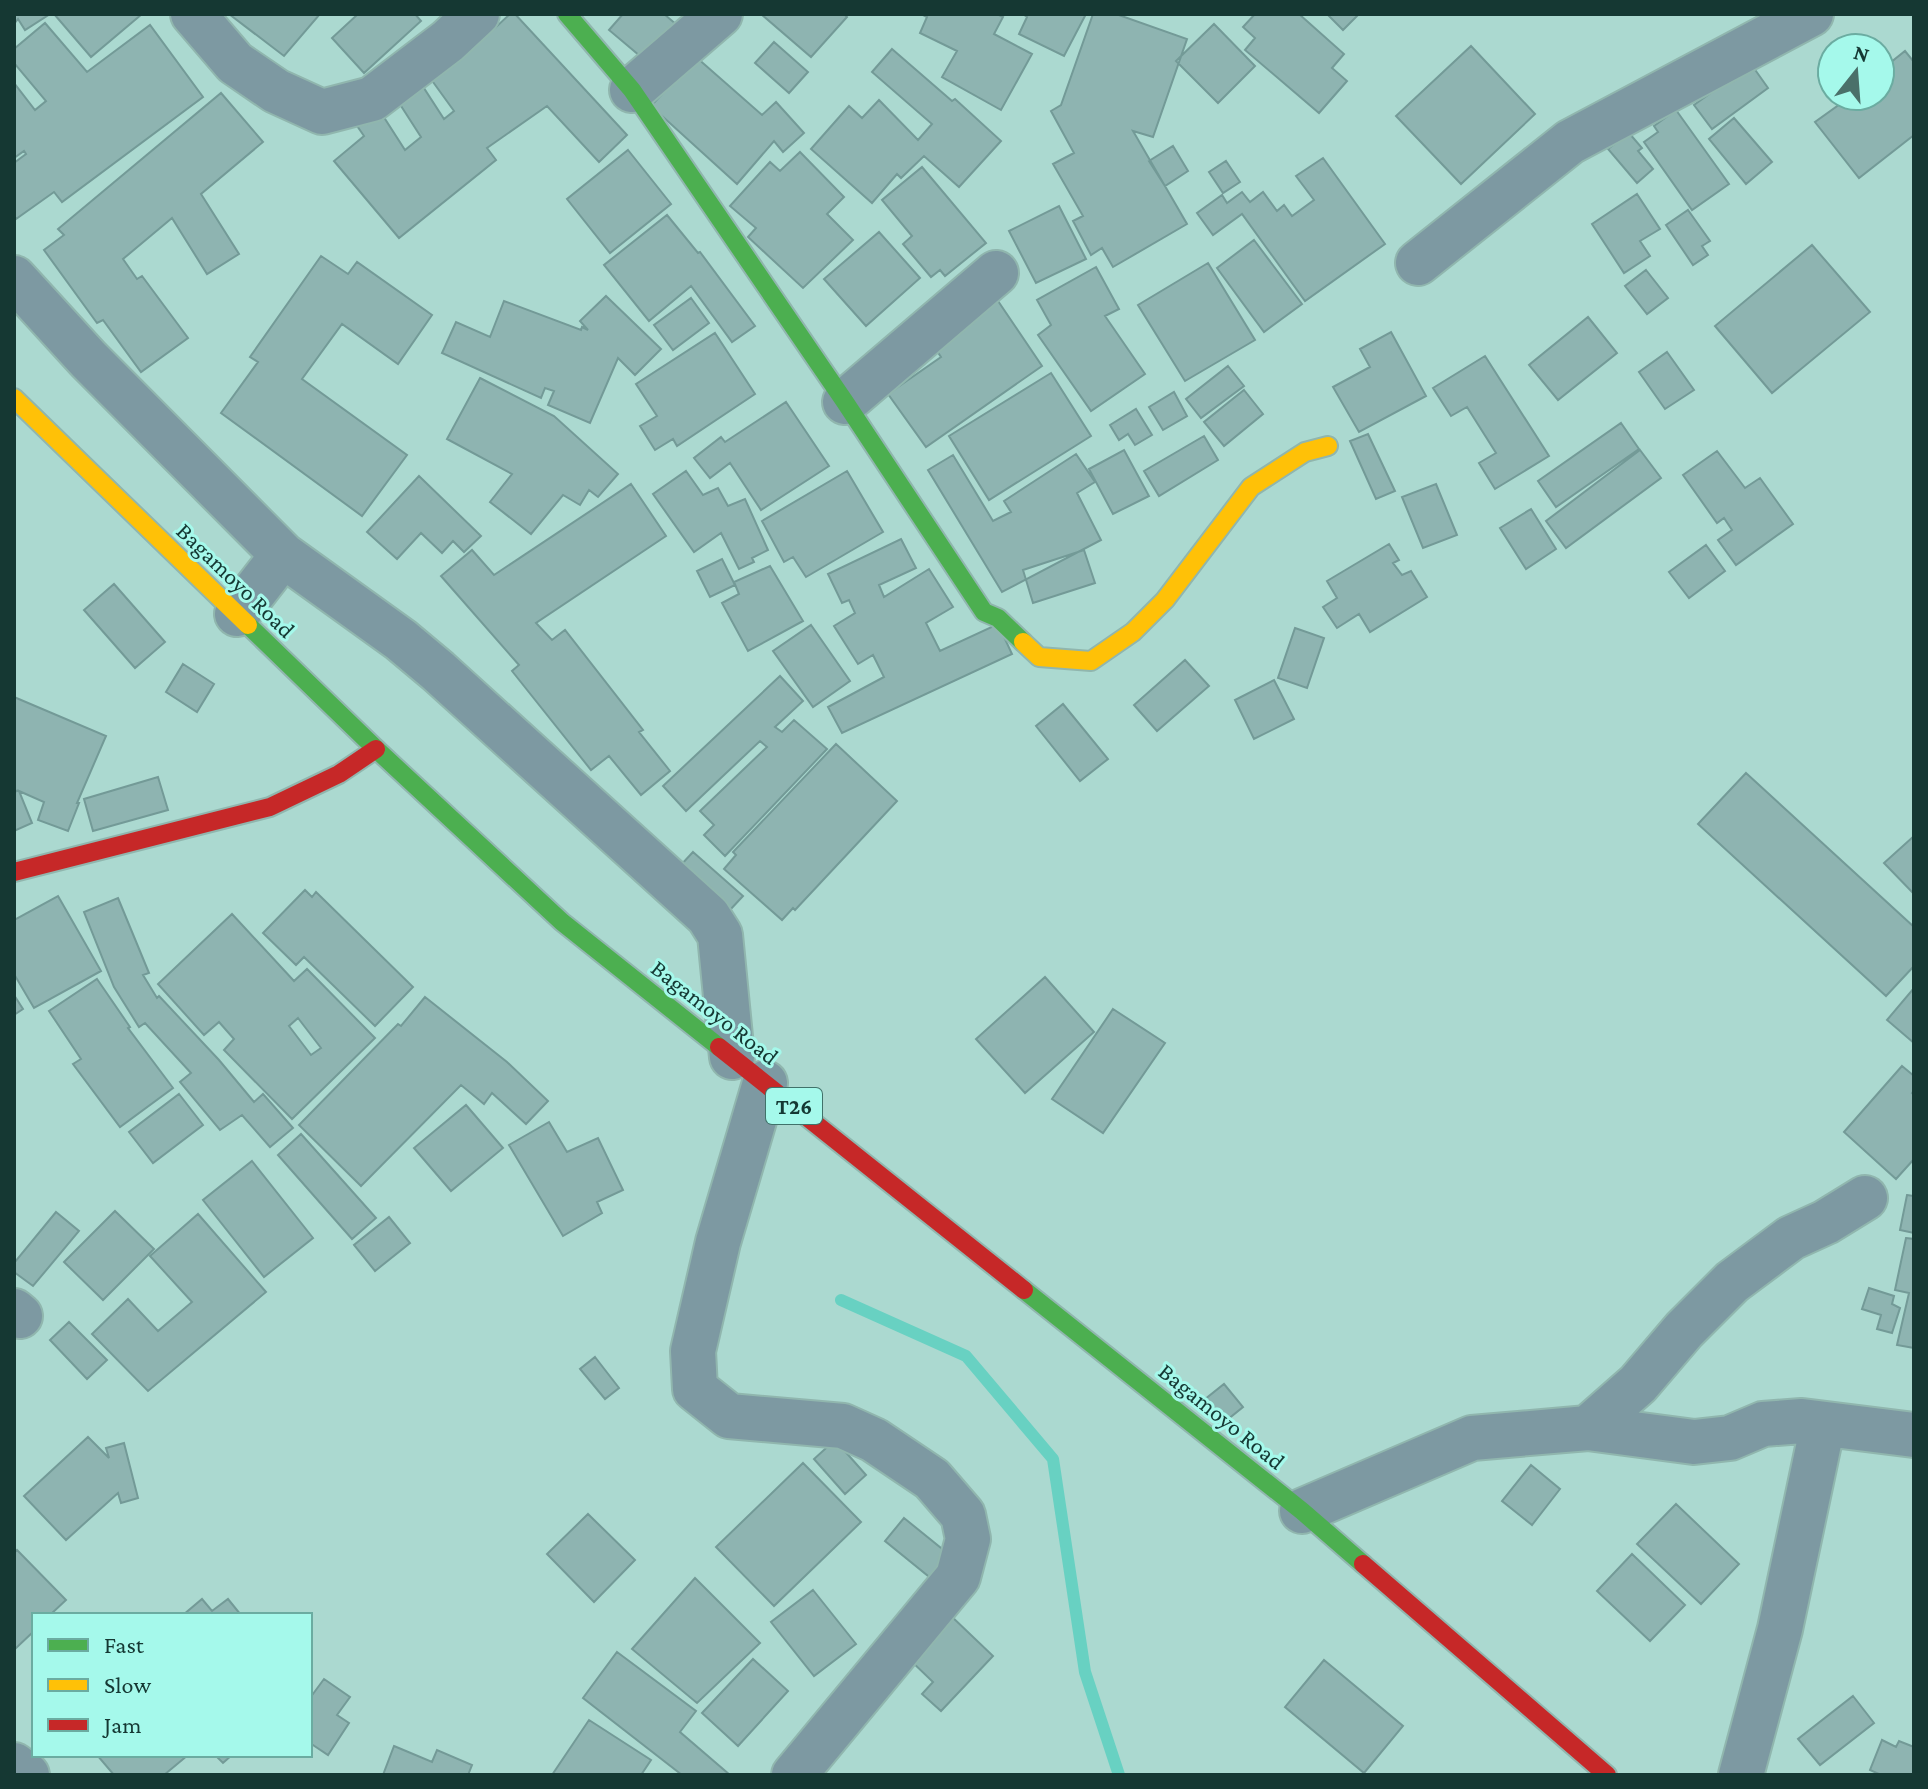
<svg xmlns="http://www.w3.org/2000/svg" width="1928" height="1789" font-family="'Crimson Pro',serif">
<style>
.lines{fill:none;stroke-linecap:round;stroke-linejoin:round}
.stream{stroke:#68d1c2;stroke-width:12}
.building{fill:#8eb4b1;stroke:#739a97;stroke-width:2;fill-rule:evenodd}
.street-casing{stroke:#90b6ae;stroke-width:48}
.fast-casing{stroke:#90b6ae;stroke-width:22}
.slow-casing{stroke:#90b6ae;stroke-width:22}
.jam-casing{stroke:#90b6ae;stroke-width:22}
.street{stroke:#7d99a2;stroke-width:44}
.fast{stroke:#4caf50;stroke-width:18}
.slow{stroke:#ffc107;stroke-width:18}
.jam{stroke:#c62828;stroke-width:18}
.labels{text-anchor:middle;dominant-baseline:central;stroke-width:6;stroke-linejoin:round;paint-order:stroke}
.shield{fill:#a5f9eb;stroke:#40726a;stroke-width:2}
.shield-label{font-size:22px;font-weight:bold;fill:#153833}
.street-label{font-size:24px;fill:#153833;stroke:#a5f9eb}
</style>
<rect width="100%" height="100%" fill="#abd9d0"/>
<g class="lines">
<path class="stream" d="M841 1300 966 1356 1053 1459 1085 1672 1119 1775"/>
</g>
<path class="building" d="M14 14H50L25 30 18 19 14 24Z
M54 14H142L91 57Z
M229 14H320L284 56Z
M358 14H415L421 21 364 73 332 38Z
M510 14H515L627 135 599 162 547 106 487 148 496 160 399 238 334 161 364 136 353 120 376 105 405 150 421 137 394 95 418 79 444 119 454 111 428 75 495 28Z
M623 14H664L677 25 646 61 609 30Z
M761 14H844L847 17 811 57Z
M921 14H997L1003 17 994 34 1032 54 1001 110 942 77 957 51 920 33 927 17Z
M1023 14H1086L1064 56 1019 34 1027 17Z
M1093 14H1116L1187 39 1153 137 1133 131 1187 224 1113 267 1102 248 1091 255 1073 221 1083 216 1053 164 1074 153 1051 111 1061 105Z
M1255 14H1299L1344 54 1332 68 1347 81 1319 113 1245 50 1255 38 1243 27Z
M1327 14H1359L1343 30Z
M45 23 87 72 150 25 203 97 62 202 54 192 16 219 14 215V163L26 154 24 151 14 158V83L35 110 46 101 14 63V49Z
M1214 24 1255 66 1218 103 1176 61Z
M774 42 808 72 789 93 755 63Z
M1471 46 1535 114 1461 184 1396 116Z
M892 49 952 101 955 99 1001 141 959 187 924 156 901 178 897 174 872 203 811 149 849 106 862 118 879 100 918 140 932 124 872 72Z
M1905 51 1914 62V135L1859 178 1815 122 1840 104 1834 96H1880V71Z
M696 57 762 115 776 102 804 133 783 152 774 141 737 184 651 106Z
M1751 64 1768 88 1712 129 1694 105Z
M221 93 263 142 201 194 239 254 207 274 172 218 123 259 137 279 142 276 188 338 141 372 103 320 97 323 44 250 64 235 58 229Z
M1676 110 1729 184 1692 210 1644 142 1658 132 1654 126Z
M1734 118 1772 162 1746 184 1709 139Z
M1629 133 1642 148 1638 151 1653 169 1637 183 1608 149Z
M1173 146 1188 171 1165 186 1149 161Z
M628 150 671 204 610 253 567 199Z
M800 152 844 197 827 214 853 240 803 288 748 237 756 228 730 206 770 162 780 171Z
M1323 158 1385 244 1305 301 1242 214 1213 235 1197 213 1222 195 1227 203 1242 192 1250 202 1263 192 1277 211 1284 205 1292 216 1314 200 1296 176Z
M1226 161 1240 182 1223 193 1209 172Z
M922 167 986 243 945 276 940 270 931 277 903 244 912 236 882 200Z
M1637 194 1660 229 1640 241 1650 256 1624 273 1592 224Z
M1059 206 1086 259 1036 283 1009 231Z
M1688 210 1710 241 1702 246 1708 255 1693 265 1666 225Z
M667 215 698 253 700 252 755 326 732 342 691 286 649 321 604 265Z
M879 232 920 278 866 326 824 279Z
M1254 240 1302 304 1264 332 1217 268Z
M1812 245 1870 312 1772 393 1715 326Z
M321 256 348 274 357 262 432 315 398 364 342 324 302 379 407 455 362 516 221 413 258 362 250 357Z
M1208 263 1255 340 1185 381 1138 305Z
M1096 267 1119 309 1105 316 1145 374 1091 411 1038 335 1051 325 1037 300Z
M1646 270 1668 298 1647 314 1625 286Z
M606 296 661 349 635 375 618 358 590 423 548 405 554 391 545 388 541 398 442 353 456 322 490 337 504 301 581 330 582 327 588 330 580 321Z
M691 298 709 323 673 350 654 325Z
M996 298 1042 366 926 447 888 394 941 357 931 342Z
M1588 317 1617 353 1558 400 1529 365Z
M1391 332 1426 396 1359 432 1333 387 1370 367 1360 349Z
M715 333 755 394 677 446 673 439 655 450 640 426 657 416 636 384Z
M1667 352 1694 390 1665 409 1639 372Z
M1485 356 1549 456 1495 489 1479 463 1496 453 1467 407 1451 416 1433 388Z
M1228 366 1244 386 1201 418 1186 399Z
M1051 373 1091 436 989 500 949 436Z
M480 378 554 416 618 474 598 497 589 490 580 505 563 495 531 534 490 502 512 474 447 439Z
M1244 390 1263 414 1224 446 1204 422Z
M1174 392 1187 416 1163 430 1149 407Z
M786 402 829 466 761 510 730 463 710 478 694 458 721 437 725 442Z
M1136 409 1152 435 1135 445 1128 434 1119 440 1110 425Z
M1621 423 1639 449 1556 507 1538 481Z
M1368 434 1395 491 1376 499 1350 441Z
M1204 436 1218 460 1159 496 1144 471Z
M1124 450 1149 496 1113 514 1089 469Z
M1640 450 1661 478 1566 548 1546 521Z
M1717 451 1745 488 1760 478 1793 524 1736 565 1718 540 1732 530 1724 518 1717 523 1683 475Z
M1076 454 1095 482 1077 493 1101 540 1002 592 928 470 953 455 993 521 1011 512 1004 501Z
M686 471 703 495 718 488 728 506 745 499 768 550 752 558 754 562 739 569 721 533 694 552 653 494Z
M847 471 883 532 806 577 793 557 784 562 762 521Z
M419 476 481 536 464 552 453 541 442 553 421 533 397 559 367 532Z
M631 484 666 536 536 623 552 640 565 630 643 730 639 732 670 771 641 795 609 756 591 770 512 671 519 665 441 576 472 550 494 575Z
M1436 484 1457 535 1423 548 1402 497Z
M1531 509 1556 549 1526 569 1500 528Z
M901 539 916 568 879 585 884 597 929 569 953 607 926 623 940 651 998 624 1012 654 842 733 828 707 884 677 873 655 858 664 834 626 855 613 849 600 842 603 828 574Z
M1389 544 1399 560 1393 563 1402 575 1411 571 1427 597 1370 632 1359 614 1337 628 1323 607 1337 598 1327 581Z
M1706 545 1725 571 1689 598 1669 572Z
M1084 550 1095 583 1033 603 1023 570Z
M722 559 735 585 710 597 697 571Z
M770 566 803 621 748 651 722 603 739 594 734 582Z
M114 584 165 642 135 668 84 610Z
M811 625 850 681 813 707 773 651Z
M1295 628 1324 638 1307 688 1278 678Z
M1185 660 1209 686 1157 731 1134 705Z
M183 664 214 684 197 712 166 692Z
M780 676 803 701 775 727 782 732 794 720 827 749 725 856 704 835 714 825 700 811 767 747 760 741 686 811 663 786Z
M1274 680 1294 719 1254 739 1235 700Z
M14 697 106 736 77 803H79L68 831 38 820 44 802 19 791 32 823 14 831V792L17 791 14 790Z
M1063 704 1108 759 1080 781 1036 726Z
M836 744 897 801 795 910 793 908 782 920 724 869 736 855 733 852Z
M1746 773 1914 927V966L1886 996 1698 824Z
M158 777 168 810 93 831 84 799Z
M1914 836V894L1884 863Z
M693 852 743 896 729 911 680 866Z
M305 890 312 897 316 892 413 987 375 1026 304 957 296 965 263 933Z
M58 896 101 971 34 1008 14 974V920Z
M118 898 149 973 143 975 157 998 159 996 219 1060 254 1102 263 1094 293 1128 270 1147 242 1115 220 1130 180 1082 191 1073 145 1023 139 1027 114 987 84 912Z
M232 914 294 981 307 969 375 1038 292 1119 224 1050 234 1039 219 1022 204 1035 158 984ZM298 1018 321 1048 311 1055 289 1026Z
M1045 977 1094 1032 1025 1093 976 1039Z
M97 979 130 1027 128 1028 173 1088 120 1127 73 1064 81 1059 49 1011Z
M1914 988V1043L1887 1020Z
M14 995 23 1009 14 1015Z
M425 997 507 1062 548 1101 526 1124 492 1093 484 1104 461 1085 361 1186 299 1125 398 1024 401 1026Z
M1113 1009 1165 1043 1103 1133 1052 1099Z
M1902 1066 1914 1076V1090L1912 1093 1914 1095V1159L1896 1179 1844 1132Z
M179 1094 203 1125 153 1163 129 1132Z
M466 1105 503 1148 451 1191 414 1148Z
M549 1122 567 1152 598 1138 623 1190 597 1202 602 1213 563 1236 509 1145Z
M301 1134 376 1218 352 1239 278 1155Z
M252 1161 313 1238 264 1277 203 1200Z
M1907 1195 1914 1196V1233L1900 1230Z
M115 1211 154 1249 103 1300 64 1262Z
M56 1212 79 1231 33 1286 14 1272V1263Z
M198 1214 266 1292 148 1391 92 1334 128 1299 158 1331 192 1302 150 1256Z
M389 1217 410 1243 375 1271 354 1245Z
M1906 1238 1914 1239V1348L1897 1345 1909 1293 1895 1290Z
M1869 1288 1894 1296 1892 1304 1900 1308 1892 1333 1877 1329 1881 1315 1862 1309Z
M69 1322 107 1360 87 1379 50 1340Z
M595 1357 619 1388 605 1399 580 1369Z
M1224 1384 1243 1407 1222 1424 1204 1400Z
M88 1437 109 1458 106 1448 124 1443 138 1498 121 1503 118 1493 66 1540 24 1496Z
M835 1440 866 1475 845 1494 814 1459Z
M803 1463 861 1522 774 1606 716 1547Z
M1531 1465 1560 1489 1532 1525 1502 1501Z
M1676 1504 1739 1564 1701 1604 1637 1544Z
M588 1514 635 1560 594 1602 547 1554Z
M904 1518 957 1561 938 1584 885 1541Z
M17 1550 66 1600 50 1615H34V1631L14 1650V1553Z
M1632 1554 1685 1605 1650 1641 1597 1591Z
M695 1578 760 1643 697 1703 632 1649Z
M813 1590 856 1644 814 1676 771 1622Z
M202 1599 212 1611 228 1599 241 1615H183Z
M949 1614 993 1656 941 1711 922 1694 933 1682 908 1658Z
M617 1652 696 1711 680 1732 730 1775H682L583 1698Z
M753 1659 788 1691 738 1746 702 1713Z
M1324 1660 1403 1726 1364 1773 1285 1707Z
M324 1679 350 1697 337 1715 349 1723 328 1755 310 1743V1698Z
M1853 1696 1874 1723 1820 1765 1798 1739Z
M589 1720 651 1760 641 1775H552Z
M1882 1740 1896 1747 1899 1741 1914 1747V1775H1881L1870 1770Z
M394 1746 432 1762 437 1750 472 1765 468 1775H383Z
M97 1755H188L164 1775H114Z
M215 1755H232L223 1763Z"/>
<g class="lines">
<defs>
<path id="street" d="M193 14 235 63 276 91 322 112 372 99 448 41 477 14
M632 90 720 14
M1418 263 1570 142 1811 14
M14 278 88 359 283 555 401 640 438 671 708 916 720 935 732 1057
M845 402 996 273
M237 614 283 555
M765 1083 718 1242 693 1351 695 1389 729 1416 843 1426 874 1440 932 1479 963 1515 968 1539 958 1577 794 1775
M14 1311 20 1316
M1588 1428 1638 1384 1684 1330 1732 1282 1791 1238 1826 1222 1865 1198
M1302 1511 1472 1438 1588 1428 1694 1442 1730 1438 1763 1424 1802 1421 1914 1435
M14 1765 27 1775
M1741 1775 1780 1629 1823 1424"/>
<path id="fast" d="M567 14 632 90 845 402 984 612 998 618 1023 642
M248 625 376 749 562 922 719 1047
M1024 1290 1302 1511 1363 1564"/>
<path id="slow" d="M14 398 248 625
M1023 642 1039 657 1091 661 1133 632 1165 600 1251 487 1305 452 1328 446"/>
<path id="jam" d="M14 872 270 807 339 774 376 749
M719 1047 1024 1290
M1363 1564 1607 1775"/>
</defs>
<use href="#street" class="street-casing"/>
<use href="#fast" class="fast-casing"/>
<use href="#slow" class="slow-casing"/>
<use href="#jam" class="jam-casing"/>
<use href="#street" class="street"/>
<use href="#fast" class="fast"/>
<use href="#slow" class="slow"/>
<use href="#jam" class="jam"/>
</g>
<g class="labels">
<rect class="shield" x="766" y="1088" width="56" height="36" rx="6"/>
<g class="shield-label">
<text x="794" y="1106">T26</text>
</g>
<g class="street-label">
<text transform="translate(236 580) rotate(44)">Bagamoyo Road</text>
<text transform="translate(715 1012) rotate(38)">Bagamoyo Road</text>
<text transform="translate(1222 1416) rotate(39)">Bagamoyo Road</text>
</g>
</g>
<rect width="1928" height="1789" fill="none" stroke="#153833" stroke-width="32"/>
<rect x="32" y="1613" width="280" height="144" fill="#a5f9eb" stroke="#6baca1" stroke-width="2"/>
<rect x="48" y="1639" width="40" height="12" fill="#4caf50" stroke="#6baca1" stroke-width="2"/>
<text x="104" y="1653" font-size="24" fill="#153833">Fast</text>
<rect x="48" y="1679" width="40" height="12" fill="#ffc107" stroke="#6baca1" stroke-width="2"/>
<text x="104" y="1693" font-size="24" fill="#153833">Slow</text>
<rect x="48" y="1719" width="40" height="12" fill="#c62828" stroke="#6baca1" stroke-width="2"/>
<text x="104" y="1733" font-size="24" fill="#153833">Jam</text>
<g transform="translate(1856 72) rotate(17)"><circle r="38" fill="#a5f9eb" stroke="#6baca1" stroke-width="2"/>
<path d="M0-6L14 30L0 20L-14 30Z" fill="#4a706a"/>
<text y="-12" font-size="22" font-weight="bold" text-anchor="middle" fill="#153833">N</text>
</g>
</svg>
